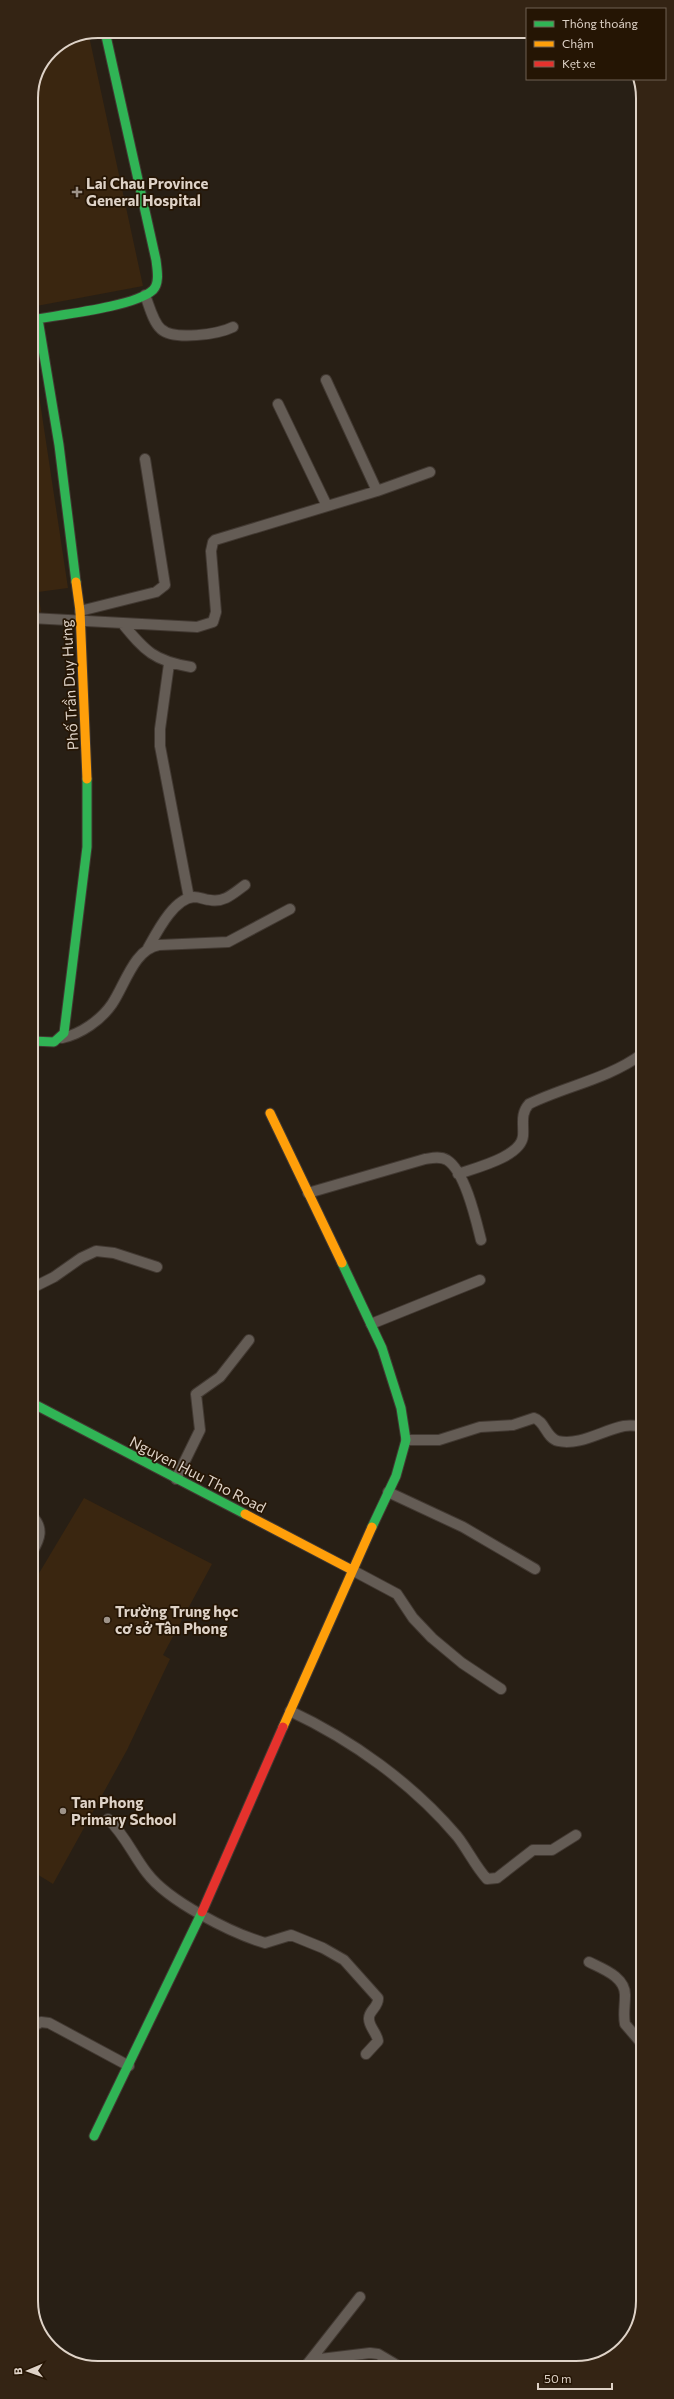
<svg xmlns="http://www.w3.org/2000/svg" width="674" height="2399" font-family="Commissioner,sans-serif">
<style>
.built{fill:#3a2610}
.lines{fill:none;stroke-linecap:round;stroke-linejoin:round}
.street-casing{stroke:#423932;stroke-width:12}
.fast-casing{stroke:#423932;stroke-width:11}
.slow-casing{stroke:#423932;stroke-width:11}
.jam-casing{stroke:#423932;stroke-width:11}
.street{stroke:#645c55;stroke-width:10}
.fast{stroke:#30b455;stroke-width:9}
.slow{stroke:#ff9f0a;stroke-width:9}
.jam{stroke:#e5322d;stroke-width:9}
.poi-dot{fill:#9e9389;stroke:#251504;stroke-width:1.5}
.labels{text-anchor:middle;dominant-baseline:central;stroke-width:3.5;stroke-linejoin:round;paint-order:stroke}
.poi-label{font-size:15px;font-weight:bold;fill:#ded2c7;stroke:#251504;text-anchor:start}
.street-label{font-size:15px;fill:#ded2c7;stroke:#251504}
.rim{fill:none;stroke:#ded2c7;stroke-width:2}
</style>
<rect width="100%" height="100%" fill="#281f15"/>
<path class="built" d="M72 36H89L143 286 31 307V98L36 72 51 50Z
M31 342 68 588 38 592 41 612 31 610Z
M84 1498 212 1564 163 1655 170 1659 127 1750 53 1884 32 1871V1585Z"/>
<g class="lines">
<defs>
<path id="street" d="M145 295C149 305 153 322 161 329 174 341 219 334 233 327
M326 380 377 491
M278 404 327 506
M80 611 156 592 165 585 145 459
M31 618 197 627 213 622 216 612 211 551 213 542 215 540 377 491 430 472
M122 623C145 651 154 661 191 667
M169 664 160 729V746L189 898
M148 948C157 932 174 898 194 897 200 897 205 900 210 900 224 903 234 893 245 885
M62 1038C81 1034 101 1020 112 1004 125 985 134 949 159 945L228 942 290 909
M458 1174C475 1168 521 1157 523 1136 524 1124 520 1114 529 1104 566 1086 608 1079 642 1054
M308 1193 425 1159C432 1158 440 1156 447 1160 465 1171 476 1220 481 1240
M32 1288 54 1277 81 1258 96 1251 114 1253 157 1267
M371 1324 480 1280
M406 1440H439L480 1427 513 1425 534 1418C545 1421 546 1438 558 1441 580 1446 603 1430 624 1426 630 1425 636 1426 642 1426
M176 1479 200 1430 196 1394 220 1377 249 1340
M388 1492 463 1527 535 1569
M32 1516C44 1528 40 1539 32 1552
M352 1570 397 1594 413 1618 432 1638 462 1663 501 1689
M290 1711C352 1740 412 1783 457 1836 468 1850 475 1866 487 1879L497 1878 533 1850H552L576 1835
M108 1819C125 1835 133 1855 147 1873 168 1901 231 1933 265 1943L291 1935 323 1948 344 1960 378 1998C379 2007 368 2011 369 2019 369 2027 377 2033 378 2041L366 2054
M589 1962C603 1969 626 1977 625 1996 625 2006 623 2015 625 2024L643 2045
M32 2027 41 2022 49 2023 129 2066
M312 2360 370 2353 378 2354 400 2367
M305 2367 360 2297"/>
<path id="fast" d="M38 319 59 445 76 582
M31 320C57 315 135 307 153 290 160 283 157 269 156 260L106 36
M32 1041 54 1042 64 1033 87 847V779
M342 1263 382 1348 401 1408 406 1440 396 1476 372 1527
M32 1403 245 1514
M94 2136 202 1912"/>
<path id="slow" d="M76 582 80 611 87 779
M270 1113 342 1263
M245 1514 352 1570
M283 1727 372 1527"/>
<path id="jam" d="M202 1912 283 1727"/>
</defs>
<use href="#street" class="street-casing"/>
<use href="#fast" class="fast-casing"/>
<use href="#slow" class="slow-casing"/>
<use href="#jam" class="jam-casing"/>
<use href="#street" class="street"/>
<use href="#fast" class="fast"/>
<use href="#slow" class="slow"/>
<use href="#jam" class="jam"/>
</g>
<g class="poi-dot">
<path d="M75 186h4v4h4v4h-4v4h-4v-4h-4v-4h4z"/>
<circle cx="107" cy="1620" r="4"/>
<circle cx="63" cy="1811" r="4"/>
</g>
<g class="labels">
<g class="poi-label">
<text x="86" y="183">Lai Chau Province<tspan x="86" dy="17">General Hospital</tspan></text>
<text x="115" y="1611">Trường Trung học<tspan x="115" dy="17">cơ sở Tân Phong</tspan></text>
<text x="71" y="1802">Tan Phong<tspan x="71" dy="17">Primary School</tspan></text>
</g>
<g class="street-label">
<text transform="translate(69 685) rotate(-93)">Phố Trần Duy Hưng</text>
<text transform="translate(198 1474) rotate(27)">Nguyen Huu Tho Road</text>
</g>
</g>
<path d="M0 0H674V2399H0ZM98 38H576A60 60 0 0 1 636 98V2301A60 60 0 0 1 576 2361H98A60 60 0 0 1 38 2301V98A60 60 0 0 1 98 38Z" fill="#342414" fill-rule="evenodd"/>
<path class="rim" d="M98 38H576A60 60 0 0 1 636 98V2301A60 60 0 0 1 576 2361H98A60 60 0 0 1 38 2301V98A60 60 0 0 1 98 38Z"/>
<rect x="526" y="8" width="140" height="72" fill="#251504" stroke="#6f6152"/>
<rect x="534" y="21" width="20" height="6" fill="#30b455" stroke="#6f6152"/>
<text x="562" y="28" font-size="12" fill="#ded2c7">Thông thoáng</text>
<rect x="534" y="41" width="20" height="6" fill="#ff9f0a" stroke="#6f6152"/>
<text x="562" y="48" font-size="12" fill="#ded2c7">Chậm</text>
<rect x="534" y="61" width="20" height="6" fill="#e5322d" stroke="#6f6152"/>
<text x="562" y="68" font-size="12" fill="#ded2c7">Kẹt xe</text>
<g transform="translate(28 2371) rotate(268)" stroke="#251504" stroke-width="3" paint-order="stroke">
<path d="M0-3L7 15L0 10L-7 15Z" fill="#ded2c7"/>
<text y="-6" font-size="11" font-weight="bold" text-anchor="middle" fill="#ded2c7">B</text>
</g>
<path d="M538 2383v6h74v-6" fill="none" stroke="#ded2c7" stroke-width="2"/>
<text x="544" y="2383" font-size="12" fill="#ded2c7" stroke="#251504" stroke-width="3" paint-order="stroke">50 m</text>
</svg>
